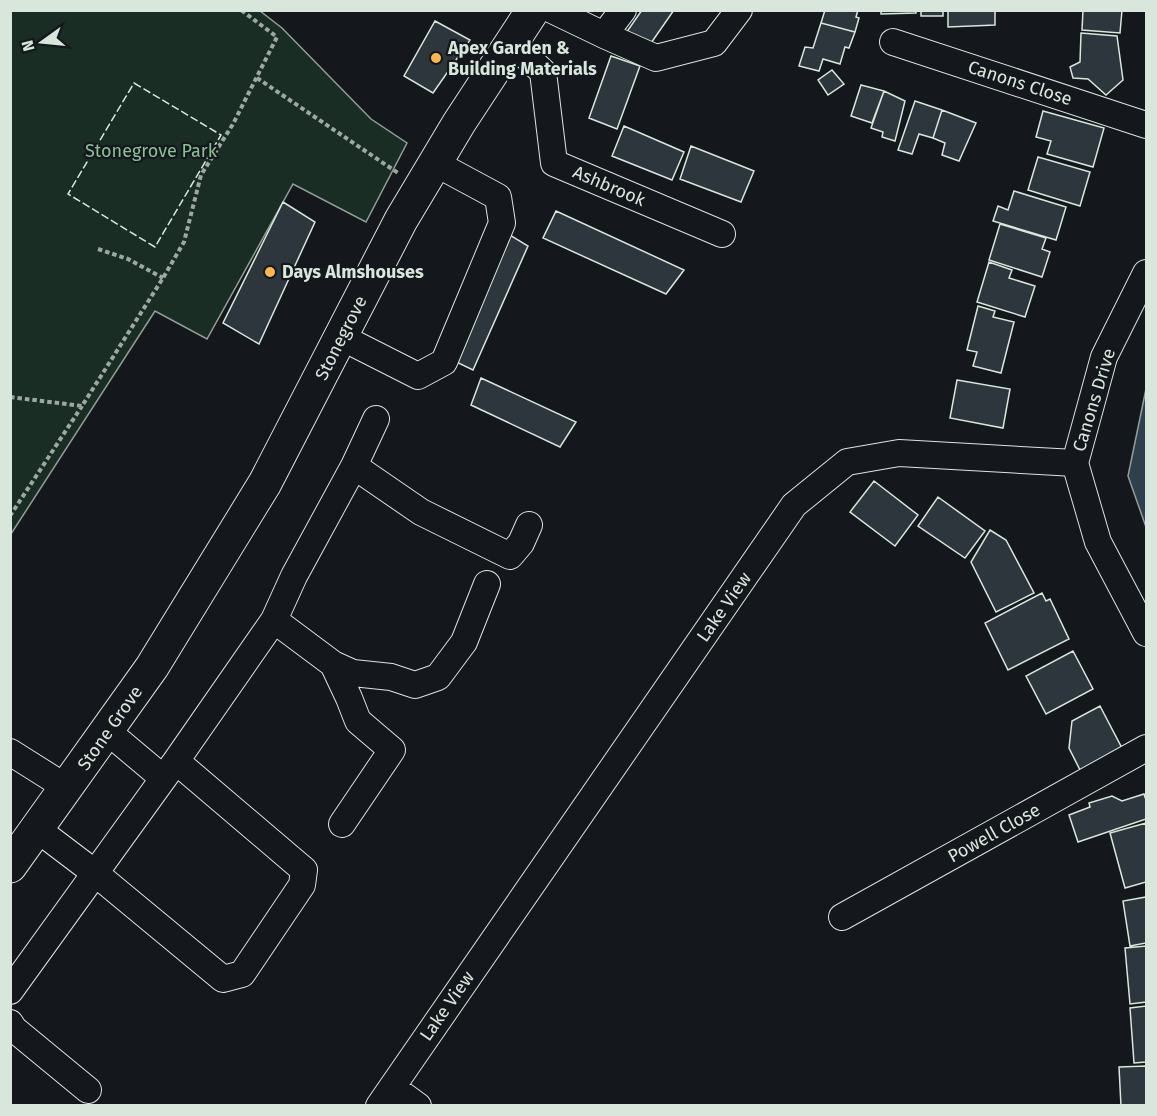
<svg xmlns="http://www.w3.org/2000/svg" width="1157" height="1116" font-family="'Fira Sans',sans-serif">
<style>
.green{fill:#1a2d24;stroke:#939e99;stroke-width:1.5}
.water{fill:#2f3f4d;stroke:#939e99;stroke-width:1.5}
.building{fill:#2c363c;stroke:#d8e6dc;stroke-width:1.5}
.lines{fill:none;stroke-linecap:round;stroke-linejoin:round}
.minor-casing{stroke:#d8e6dc;stroke-width:28}
.major-casing{stroke:#d8e6dc;stroke-width:35}
.path{stroke:#9da8a2;stroke-width:4;stroke-dasharray:4.5 3;stroke-linecap:butt}
.minor{stroke:#14181c;stroke-width:26}
.major{stroke:#14181c;stroke-width:33}
.fence{stroke:#d8e6dc;stroke-width:1.5;stroke-dasharray:8 3;stroke-linecap:butt}
.poi-dot{fill:#ffb74d;stroke:#14181c;stroke-width:2}
.labels{text-anchor:middle;dominant-baseline:central;stroke-width:4.5;stroke-linejoin:round;paint-order:stroke}
.poi-label{font-size:18px;font-weight:bold;fill:#d8e6dc;stroke:#14181c;text-anchor:start}
.street-label{font-size:18px;fill:#d8e6dc;stroke:#14181c}
.park-label{font-size:18px;fill:#8ac095;stroke:#14181c}
</style>
<rect width="100%" height="100%" fill="#14181c"/>
<path class="green" d="M11 11H260L282 28 371 119 407 143 366 222 293 184 207 339 155 311 11 534Z"/>
<path class="water" d="M1146 389V527L1128 476Z"/>
<path class="building" d="M642 10H674L649 46 626 33Z
M825 10H858L856 17 859 18 855 32 821 23Z
M881 10H916V13L881 14Z
M921 10H943V16H921Z
M948 10H995V25L948 27Z
M1083 10H1122L1120 33 1082 30Z
M435 21 470 40 433 93 404 76Z
M821 23 855 32 849 48 845 47 840 64 823 59 819 71 799 66 805 47 813 48Z
M1081 33 1117 36 1123 80 1106 95 1088 79 1073 78 1070 67 1080 62Z
M611 56 640 66 617 129 589 118Z
M832 70 844 84 828 95 818 80Z
M861 85 884 91 872 123 851 116Z
M884 91 905 101 895 141 882 137 883 132 871 128Z
M915 101 942 110 933 138 919 134 912 154 898 150Z
M942 110 976 123 959 161 942 155 945 143 933 138Z
M1043 111 1104 128 1093 167 1047 154 1051 141 1036 137Z
M624 126 684 152 672 180 612 156Z
M691 146 754 171 741 202 680 179Z
M1038 157 1090 172 1080 206 1028 190Z
M1014 191 1066 207 1056 240 993 221 998 206 1008 210Z
M283 202 315 222 259 344 223 323Z
M556 211 684 270 666 294 543 238Z
M1000 224 1046 238 1042 249 1050 252 1042 277 989 260Z
M505 232 528 246 473 370 450 359Z
M989 262 1012 270 1009 278 1035 286 1025 317 977 302Z
M978 306 995 311 993 317 1014 322 1001 373 973 366 977 352 967 350Z
M481 378 576 422 560 447 471 405Z
M957 380 1010 389 1003 428 950 418Z
M874 481 918 515 895 546 850 512Z
M938 497 985 531 965 558 918 526Z
M990 530 1006 540 1034 593 996 612 971 562Z
M1042 593 1046 601 1050 599 1069 639 1008 670 985 623Z
M1073 651 1093 689 1046 714 1026 676Z
M1100 706 1124 752 1082 774 1069 748 1072 721Z
M1144 794 1146 800V819L1078 842 1069 815 1090 807 1089 803 1112 796 1122 801Z
M1146 823V882L1125 888 1110 833Z
M1146 897V943L1130 946 1123 901Z
M1146 946V1002L1130 1004 1125 948Z
M1146 1006V1062L1134 1063 1130 1008Z
M1146 1066V1106H1121L1119 1067Z"/>
<g class="lines">
<defs>
<path id="minor" d="M552 10 604 35 623 10
M604 35 656 58 714 43 739 10
M893 42 1146 125
M512 43 543 72 554 163 722 234
M341 337 418 376 444 362 502 223 498 197 435 163
M1075 463 1104 357 1146 273
M354 466 421 512 510 556 521 543 529 525
M274 620 333 664 353 673 391 677 415 685 438 677 464 642 487 584
M333 664 349 698 358 721 392 750 342 824
M107 731 163 778
M10 752 67 788
M37 829 95 873 223 979 242 974 302 885 304 870 176 761
M842 917 1146 748
M10 991 176 761 274 620 294 576 354 466 376 419
M10 1023 14 1029 88 1090
M392 1087 418 1106
M379 1106 794 505 847 462 899 453 1075 463 1098 542 1146 633"/>
<path id="major" d="M10 866 152 667 265 483 401 220 459 123 533 10"/>
</defs>
<use href="#minor" class="minor-casing"/>
<use href="#major" class="major-casing"/>
<path class="path" d="M257 78 398 173
M98 249 128 259 163 278
M10 397 82 406 163 278 184 242 201 175 233 124 277 37 241 10
M10 516 82 406"/>
<use href="#minor" class="minor"/>
<use href="#major" class="major"/>
<path class="fence" d="M134 83 221 135 155 247 68 194Z"/>
</g>
<g class="poi-dot">
<circle cx="436" cy="58" r="6"/>
<circle cx="270" cy="272" r="6"/>
</g>
<g class="labels">
<g class="poi-label">
<text x="448" y="48">Apex Garden &amp;<tspan x="448" dy="21">Building Materials</tspan></text>
<text x="282" y="272">Days Almshouses</text>
</g>
<g class="street-label">
<text transform="translate(1020 83) rotate(18)">Canons Close</text>
<text transform="translate(609 186) rotate(23)">Ashbrook</text>
<text transform="translate(341 338) rotate(-63)">Stonegrove</text>
<text transform="translate(1094 400) rotate(-73)">Canons Drive</text>
<text transform="translate(724 607) rotate(-55)">Lake View</text>
<text transform="translate(110 728) rotate(-55)">Stone Grove</text>
<text transform="translate(994 833) rotate(-29)">Powell Close</text>
<text transform="translate(447 1006) rotate(-55)">Lake View</text>
</g>
<g class="park-label">
<text x="151" y="151">Stonegrove Park</text>
</g>
</g>
<rect width="1157" height="1116" fill="none" stroke="#d8e6dc" stroke-width="24"/>
<g transform="translate(42 42) rotate(255)" stroke="#14181c" stroke-width="4.5" paint-order="stroke">
<path d="M0-4.5L10 22L0 15L-10 22Z" fill="#d8e6dc"/>
<text y="-9" font-size="16" font-weight="bold" text-anchor="middle" fill="#d8e6dc">N</text>
</g>
</svg>
